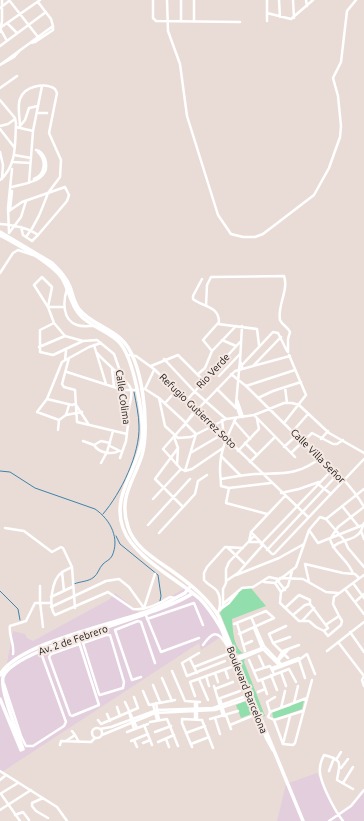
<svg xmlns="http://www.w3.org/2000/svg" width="364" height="821" font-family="Ubuntu,sans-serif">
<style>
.industrial{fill:#e3cedd}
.green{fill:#92dfad}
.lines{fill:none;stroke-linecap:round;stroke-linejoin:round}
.stream{stroke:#3e83a9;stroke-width:1}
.minor{stroke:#fff;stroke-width:2.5}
.major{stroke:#fff;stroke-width:3.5}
.labels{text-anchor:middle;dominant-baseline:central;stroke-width:4;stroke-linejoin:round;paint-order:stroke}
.street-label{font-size:10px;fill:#191513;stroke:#f6e9e4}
</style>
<rect width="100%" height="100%" fill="#e9dcd7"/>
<path class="industrial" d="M185 588 203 602 224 635 201 650 199 643 2 772 0 771V676L6 668 13 631 25 634 27 638 33 641 110 599 115 593 141 614Z
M317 773 336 814 353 804 364 791V821H277L286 784Z"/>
<path class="green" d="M250 587 266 606 232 619C233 629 233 647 243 653L239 654 236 653 220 613 222 610 242 588Z
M245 659 244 662 265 716 262 717 240 663 241 660Z
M304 700 302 709 275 719 273 717 272 712 291 706 290 705Z
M246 701 250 703 254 713 241 718 236 705Z"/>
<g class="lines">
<path class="stream" d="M0 471 10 472 35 488 95 509C111 520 120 539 112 556 110 560 106 561 103 564 99 568 98 574 94 577 88 582 81 581 74 584
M103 514C121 493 140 454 139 426 139 415 136 403 134 392
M116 536 120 544 158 575 161 596 160 601
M0 591 18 609 20 620"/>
<path class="minor" d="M9 0 38 37
M153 0V18L156 21 240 22
M167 0 168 31 180 64 187 116 218 215 231 234 243 237H255L263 234 314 195 329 168 340 137 341 126 338 96 333 78 341 62 347 11 356 0
M181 0V21
M194 0V21
M267 0V21
M279 0 280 17
M293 0 294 18
M306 0 307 6
M0 8 9 1
M267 13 291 19 313 0
M7 23 17 33
M0 28 40 0
M1 30 7 41
M0 32 2 21V0
M30 43 35 42 53 30V26
M0 46 46 12
M0 65 53 26 51 19 38 2
M0 65 14 57 20 50
M0 88 17 76
M0 100 15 118 16 123C15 143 17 166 0 180
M37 113H47
M0 126 8 124 15 119
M20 126 25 120 29 108 38 106
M16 127 33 131
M0 129 14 147
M0 152 3 165 2 179
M14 155 31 158
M13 162 30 163
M34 179C45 175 47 160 38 152
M29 183 33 131 42 86
M12 187C26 183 52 181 45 159 43 154 41 151 36 150
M10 210 12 191
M9 211 22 202 48 193 60 177 61 160 49 133 57 93 55 89C45 82 24 86 20 99 17 106 20 118 20 127
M0 224C13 225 27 227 38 235L67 201 69 195 65 187 48 193C42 209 37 223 26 237
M21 227 23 235 32 241 38 235
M9 233 8 208 12 169
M9 233 21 217 26 201
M0 273 13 253 18 250 33 255
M202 279 193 296V299C203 307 219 306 219 322L203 340 212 351
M67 289C63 301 62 320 77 325 82 327 88 326 93 326
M206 306 207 285 211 277 284 276C289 290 277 306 280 320 282 325 288 327 290 332L288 339V352
M48 307 52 287 42 277 34 285 48 307 54 323 65 336 83 341 97 340 114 354 121 374 128 424 126 441 120 458
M48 307H64
M54 323 40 330V352L53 355 83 341
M218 324 257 329 259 345
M222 340 236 346
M94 345 106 384
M39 347 65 336
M97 353C104 362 129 381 131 389 133 395 129 406 128 413
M129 355 136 356 154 369 308 517
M69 358 62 384 64 387 75 390 77 422 127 434
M164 359 194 391 226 419
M65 360 66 351
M242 365 273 332 278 333 287 351
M151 366 178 355 204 381
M253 366 281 337
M242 367 240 361 242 326
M112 369 114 387
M239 370 240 361
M239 371 236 404 240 416
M67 372 123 390H136
M198 374 205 368 212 351 236 326
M231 374 246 386 311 450C329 463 353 487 364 507
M219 376 240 354
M246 386 295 370
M285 387 287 403
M141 389H145L159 398 165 426 178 438 191 437 226 419 254 415 284 403H292L299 405 329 433 364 453
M145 389 154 370
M217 389 236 408
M159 398 185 422
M258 398 273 391 301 382
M47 399 37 412 59 420 66 415 82 412
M237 400 243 417
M186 401 240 342
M165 403 176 391
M75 404 72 405 47 399 62 362 89 347 101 343
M76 405 89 425
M66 415 69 405
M254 415 295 457
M236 418C228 435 220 450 220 469 220 475 221 480 221 486L229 488 271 483
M222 420 224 437
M234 421 250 439
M284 423 306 395 289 355
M183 427 196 409
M58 430 59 420
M293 431 308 414
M174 437 178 448 177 465
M321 439 328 431
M83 441 94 445 101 441 110 443
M245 443 257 455
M94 445C99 453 111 455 119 451
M110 446 120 451
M284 447 297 435
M178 448 155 479 183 507
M223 448 192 469 185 471 181 469 163 449 199 408 235 371 290 356
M238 451 259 429 257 419
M192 452 221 435
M291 453 312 433 333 444H337L343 440
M221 456 241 476
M250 462 275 437
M101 463 107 452 113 431
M185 471 196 434 186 424
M221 479C232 477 244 475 255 474 284 473 297 476 322 457
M318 484 331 494
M229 488 226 503 267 514
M281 493 299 489 319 482
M153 499 181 469
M342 506 359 527
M326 519 364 489
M364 523 361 531 364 539
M148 525 190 479
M5 528 24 531 52 552 61 547 63 548 72 567 75 608
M309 530 318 543 363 525
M251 532 272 554H274L364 459
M159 533 195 494 198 481 207 475
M259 542H249L251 532 285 496
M261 544 333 469
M227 547 245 564
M333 547C341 539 355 541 361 531
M267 550 338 474
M72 567C69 569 64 570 61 573 52 580 48 606 55 615L108 592 133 609C146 611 159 604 170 597L175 598
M62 572 64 591
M353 574C349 560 333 553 330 539L338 527 364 507
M236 575 279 558 304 544
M280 578 303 579 326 592 338 593
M277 580 285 590
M226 581 238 573 262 546
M264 582 275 583
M309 582 305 564 343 573 355 574 359 578
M353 583 364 598
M40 586V602L43 627
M345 589 364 614
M281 592 288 586 292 571
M51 597 72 587
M355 602 364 594
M224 603 242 588 253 587 269 577 278 579
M51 607 106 581 119 579 129 587 144 608 155 574
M222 608 229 603 237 593
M285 608 299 595 310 600V604
M220 610 223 606V589L226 583V569L229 562 254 536
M145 613 161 652 199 638
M217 614C221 608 221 597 217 591 214 587 208 585 204 580V573L207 567 225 547 243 548
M293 615 305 605 310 604 328 628 324 631 316 627 309 621H299L280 603 281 592 275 583 296 567 309 530 320 517 326 519 345 541 348 548 364 567
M251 617 264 646 283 666
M147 619 194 603 203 625
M302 621 314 608
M237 623 245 651
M234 624 266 611 274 618 239 634
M327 624 339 616 333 604 334 597 364 575
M286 626 269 634 273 643 288 658
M254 628 262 648 281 667
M324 631 328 636 341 625 342 621 339 616
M350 632 364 652
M81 635 83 643 99 694 100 695 123 688 124 682 110 635H106L83 643
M77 636 99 705 72 716 70 715 49 657 51 654 79 644
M338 642 364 676
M273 643 290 637
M203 645C212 632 218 629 227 646
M243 645 252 641
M327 651 364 622
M199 653 182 663 187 676 225 661
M13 654C15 644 8 635 10 626L26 621 35 603H50
M259 656 264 667
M235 658 262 648
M190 659 197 673
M278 659 283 651 299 645
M249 660 258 681 289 669 296 682
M279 660 289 649
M299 660 305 678
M235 661 264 649
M194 667 232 652
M272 668 299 658
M225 669 228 678
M272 670 299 660 307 654 315 674
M172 671 185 701 200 702
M254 671 270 666 274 674
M281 672 286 686
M215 673 218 682
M271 675 277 690
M206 676 209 686
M364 676 362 680 364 686
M141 677 132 680 115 630 138 621 141 622 155 663
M162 678 172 701
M199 679 208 700
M262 680 267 694
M4 684 21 736 26 746H33L64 726 66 722 40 650
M153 685 160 702
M214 686 223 716
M215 689 233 682
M143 691 149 705 175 700
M258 692 265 689
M195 696 190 682 237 665
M218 699 240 691
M220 699 225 716
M125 702 137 728
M156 703 159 720
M195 703V719
M197 703V719
M294 703 298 686
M153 704 157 720
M117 707 120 716
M281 708 285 691
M129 712 134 729
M270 712 307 698
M107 714 110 721
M226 715 231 729
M215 718 220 734
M210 719 238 711
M98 720 101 724 138 708 134 697
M274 720 268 717 270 712 267 702 275 697
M274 720 303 711
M274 720 283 744
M150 722 167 719 178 746
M144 725 152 745
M230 725 257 714
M92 733a5 5 0 1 1 10 0a5 5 0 1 1-10 0Z
M100 729 111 727 157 710 213 708 249 695
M72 731 75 735
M127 732 148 724
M155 732 171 726
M186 733 205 726
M102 735 155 713 215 710 250 698
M166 739 169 747
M134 740 137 747
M66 741 75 735 79 742
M131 741 148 734
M158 742 174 735
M143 743 150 740
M191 744 209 737
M283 744 293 745 295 743 312 680
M283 744 290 716
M60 745 61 741 91 742 95 738
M192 747 182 723V719L202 720 213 748
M336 760 341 752
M341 768 348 759
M0 771 57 807 67 821
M329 771 334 758
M0 780 6 775
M343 783 353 767
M0 794 18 783
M1 794 20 821
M43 798 32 803V806L36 811 48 818
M0 810 31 790
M15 815 23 812 29 820
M329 821 351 806 364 790
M343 821C335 811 318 780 320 768 320 763 322 759 324 755 345 760 339 765 337 780L353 789"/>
<path class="major" d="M0 232 52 263C60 271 66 277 70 287 73 295 74 303 79 309 90 323 108 327 121 339 143 359 150 427 142 455 134 481 118 497 128 527 134 547 155 559 172 571 190 584 208 598 219 617L303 821
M0 235C17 244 51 262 62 278 69 289 70 303 79 314 89 326 106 330 118 341 134 356 144 417 142 439 138 470 111 495 123 528 133 557 177 579 200 599 209 608 215 618 221 628L267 739 273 750
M0 675C16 644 112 624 146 612 159 607 172 600 185 593L189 588
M0 699 21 750
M23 749C18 734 0 691 3 677 15 646 158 618 193 593"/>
</g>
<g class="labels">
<g class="street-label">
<text transform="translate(213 371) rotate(-47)">Rio Verde</text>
<text transform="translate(123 397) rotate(82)">Calle Colima</text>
<text transform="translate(198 411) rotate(44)">Refugio Gutierrez Soto</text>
<text transform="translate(318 456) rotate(45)">Calle Villa Señor</text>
<text transform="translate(73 640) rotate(-19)">Av. 2 de Febrero</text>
<text transform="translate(247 690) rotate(68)">Boulevard Barcelona</text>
</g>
</g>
</svg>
